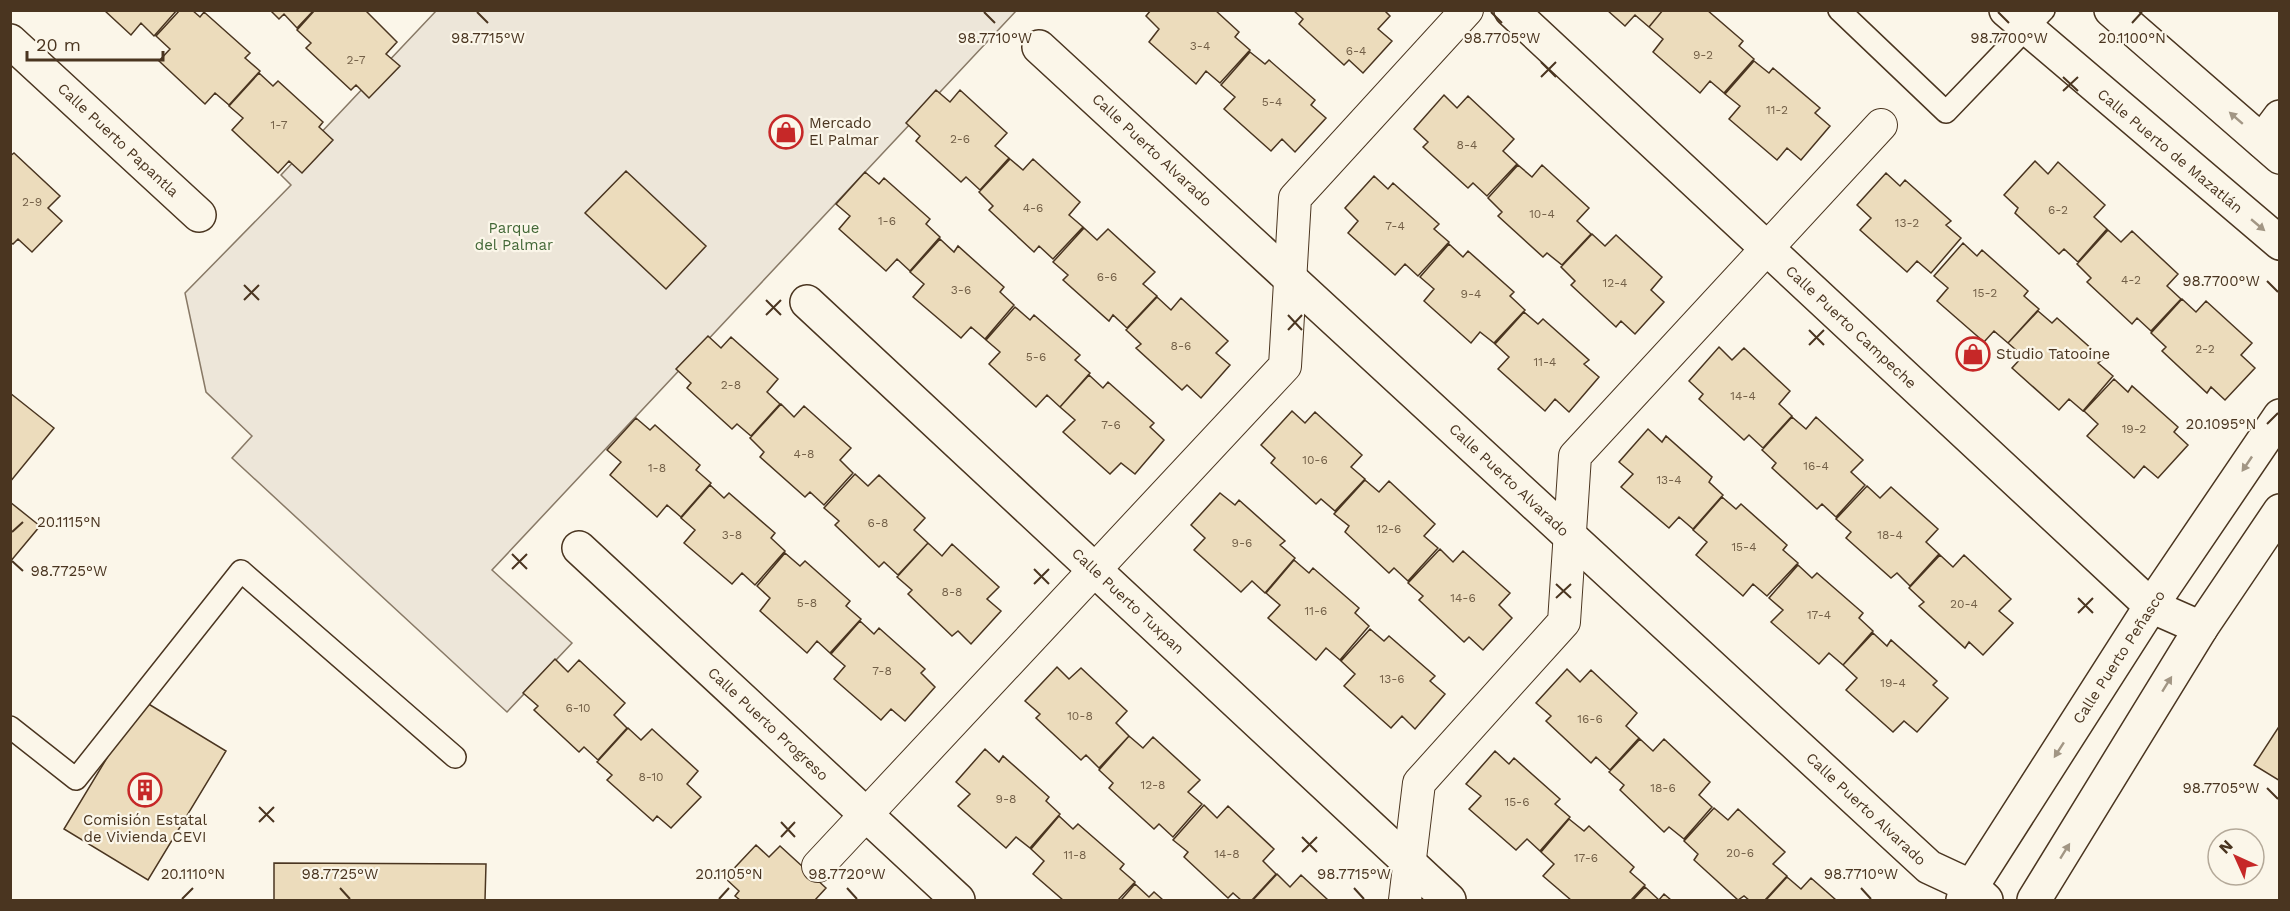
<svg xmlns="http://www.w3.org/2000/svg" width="2290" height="911" font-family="'Work Sans',sans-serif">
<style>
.green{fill:#ede6d9;stroke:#887966;stroke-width:1.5}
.building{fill:#ecdcbc;stroke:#4a3520;stroke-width:1.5}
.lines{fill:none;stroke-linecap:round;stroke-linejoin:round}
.service-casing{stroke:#4a3520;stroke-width:24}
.pedestrian-casing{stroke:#4a3520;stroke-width:34}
.minor-casing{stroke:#4a3520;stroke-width:36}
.tertiary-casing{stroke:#4a3520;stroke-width:36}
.secondary-casing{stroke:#4a3520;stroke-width:36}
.service{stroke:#fbf6e9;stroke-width:21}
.pedestrian{stroke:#fbf6e9;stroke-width:32}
.minor{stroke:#fbf6e9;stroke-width:33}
.tertiary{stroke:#fbf6e9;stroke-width:33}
.secondary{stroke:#fbf6e9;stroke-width:33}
.oneway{fill:#a29684}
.ticks{fill:none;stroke:#4a3520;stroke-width:2}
.labels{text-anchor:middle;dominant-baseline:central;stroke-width:4.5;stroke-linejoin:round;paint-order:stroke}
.number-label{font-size:12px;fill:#725f47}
.poi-label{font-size:15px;fill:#4a3520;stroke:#fbf6e9;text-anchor:start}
.street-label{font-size:15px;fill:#4a3520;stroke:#fbf6e9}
.park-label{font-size:15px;fill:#436837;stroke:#fbf6e9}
.ticks-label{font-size:15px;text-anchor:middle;fill:#4a3520;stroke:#fbf6e9;stroke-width:4.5;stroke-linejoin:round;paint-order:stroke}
</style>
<rect width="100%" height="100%" fill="#fbf6e9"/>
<path class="green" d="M436 11H1016L492 570 572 643 507 712 232 458 252 436 206 392 185 293 291 185 281 175Z"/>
<path class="building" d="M104 10H177L154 36 141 23 131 35Z
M180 10H192L200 17 204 12 250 53 245 58 260 71 229 105 215 93 205 104 159 61 170 49 156 36Z
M270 10H314L297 28 284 14 279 19Z
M315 10H365L397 42 386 54 400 66 369 98 356 85 351 90 306 48 311 43 297 30Z
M1151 10H1215L1239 32 1235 37 1250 50 1220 83 1206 71 1196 84 1149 42 1159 29 1146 16Z
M1293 10H1384L1390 16 1378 29 1392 41 1363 73 1349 60 1344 65 1299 24 1303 19Z
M1607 10H1663L1649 27 1635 15 1625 26Z
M1663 10H1707L1743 41 1739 46 1754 59 1724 93 1710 81 1700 93 1653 52 1663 39 1649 27Z
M1250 52 1265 64 1269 60 1315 100 1311 105 1326 118 1295 152 1282 139 1271 151 1224 109 1235 97 1221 85Z
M1754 61 1769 73 1773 68 1820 108 1815 113 1830 126 1801 160 1787 148 1777 160 1729 119 1740 106 1725 94Z
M259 73 273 86 278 81 323 122 319 127 333 140 302 173 289 161 278 173 232 130 243 118 229 106Z
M936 90 950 102 960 90 1007 133 995 146 1009 158 980 190 966 177 961 182 916 141 920 136 906 123Z
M1444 95 1457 108 1468 96 1514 139 1503 151 1517 164 1487 196 1473 183 1468 188 1423 147 1428 142 1414 129Z
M14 153 60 196 48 208 62 221 32 252 18 239 13 244 10 242V156Z
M1010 159 1023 170 1033 159 1080 202 1069 215 1083 227 1053 259 1039 246 1034 252 989 210 993 206 979 192Z
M2035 161 2048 174 2058 162 2105 205 2094 217 2107 229 2078 262 2064 249 2059 254 2015 213 2018 208 2004 195Z
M1518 165 1532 177 1542 165 1589 208 1577 221 1591 234 1562 265 1547 253 1543 257 1498 216 1502 212 1488 198Z
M626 171 706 246 666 289 585 213Z
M865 172 879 184 884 178 930 219 926 224 940 237 910 271 897 259 886 271 839 229 850 216 836 204Z
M1886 173 1900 186 1905 180 1951 221 1946 225 1961 238 1931 273 1917 261 1907 272 1860 230 1871 218 1857 205Z
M1374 176 1388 189 1393 183 1439 224 1434 229 1449 242 1418 276 1405 264 1395 275 1348 233 1358 221 1345 208Z
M1084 228 1097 240 1108 229 1155 272 1143 284 1157 296 1127 328 1113 315 1109 321 1063 280 1068 275 1053 262Z
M2108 230 2121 242 2132 231 2178 274 2167 286 2181 299 2151 331 2137 318 2132 324 2087 282 2091 278 2077 264Z
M1592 234 1605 246 1616 235 1662 277 1651 290 1664 302 1635 334 1621 321 1616 327 1571 285 1575 281 1561 267Z
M940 239 954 252 958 246 1004 287 1000 292 1014 305 985 339 971 327 961 338 913 297 924 284 910 272Z
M1963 243 1977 256 1982 250 2028 291 2024 296 2039 309 2008 343 1994 331 1984 342 1937 301 1948 288 1934 276Z
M1449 244 1463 257 1468 251 1514 292 1510 296 1525 310 1494 343 1480 332 1471 343 1424 301 1434 289 1420 277Z
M1157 297 1171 310 1181 298 1228 341 1216 353 1230 365 1201 398 1187 385 1182 390 1136 348 1141 344 1126 330Z
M2182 299 2196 312 2206 301 2252 343 2241 355 2255 368 2225 400 2211 387 2207 393 2162 351 2166 347 2151 333Z
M1015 307 1030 320 1034 315 1080 355 1075 360 1090 373 1060 407 1047 395 1036 407 989 364 1000 352 986 340Z
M2038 311 2052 323 2057 318 2103 359 2098 363 2113 376 2083 411 2069 399 2059 410 2012 368 2023 356 2008 343Z
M1524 312 1538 324 1543 319 1589 360 1584 364 1599 377 1569 412 1555 399 1545 411 1498 369 1509 357 1495 344Z
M708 336 721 348 731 337 778 379 767 392 780 404 751 436 737 424 732 429 687 388 691 383 676 369Z
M1719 347 1732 360 1744 348 1790 391 1779 404 1792 416 1763 448 1749 435 1744 440 1699 399 1703 394 1689 381Z
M1089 375 1103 388 1108 382 1154 423 1150 427 1164 440 1135 474 1121 463 1110 474 1063 432 1075 420 1060 407Z
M2114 379 2128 392 2132 386 2178 427 2174 432 2188 445 2158 478 2144 466 2134 478 2087 436 2098 424 2084 411Z
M10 393 54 428 10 482Z
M781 404 794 417 804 406 851 448 840 460 853 473 824 505 810 492 805 497 760 457 764 452 750 438Z
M1292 411 1305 423 1315 412 1362 455 1351 467 1365 479 1335 511 1321 499 1316 504 1271 463 1275 458 1261 445Z
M1792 417 1806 429 1816 417 1863 460 1851 472 1865 485 1836 517 1822 504 1817 509 1772 468 1776 463 1762 450Z
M636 418 650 430 655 425 700 465 696 470 711 483 681 517 667 505 657 517 610 475 621 462 607 450Z
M1648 429 1662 442 1666 436 1712 477 1709 482 1723 495 1693 529 1679 517 1669 528 1621 487 1633 474 1619 462Z
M855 474 868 486 879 475 925 518 914 530 928 543 898 575 884 562 879 567 835 525 839 521 824 508Z
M1365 480 1379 492 1389 481 1435 524 1424 536 1438 548 1408 581 1394 568 1389 573 1345 532 1349 526 1334 514Z
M710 485 724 498 729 493 775 533 771 538 785 551 755 585 742 573 732 584 684 543 695 530 681 518Z
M1867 486 1880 498 1891 487 1938 529 1926 542 1939 554 1910 586 1897 573 1891 578 1846 538 1851 532 1836 519Z
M1220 493 1235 505 1239 500 1285 541 1280 545 1295 558 1265 593 1252 581 1241 592 1194 550 1205 538 1191 525Z
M1722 497 1736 509 1741 504 1787 545 1783 550 1798 563 1767 596 1753 584 1743 596 1696 555 1707 542 1693 530Z
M10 502 40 526 10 562Z
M928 543 942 556 952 544 999 587 987 599 1001 611 971 644 958 631 952 636 908 594 912 590 897 577Z
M1440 549 1453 562 1463 551 1510 593 1499 605 1512 618 1483 650 1469 637 1464 642 1419 600 1423 596 1408 583Z
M785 553 800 566 805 561 850 601 846 606 861 619 830 653 817 641 807 653 760 611 770 598 757 586Z
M1940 555 1953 567 1964 555 2011 599 1999 611 2013 623 1983 655 1969 642 1965 648 1919 606 1924 602 1909 588Z
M1294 560 1309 573 1313 568 1359 608 1355 613 1369 626 1340 660 1326 648 1316 660 1268 618 1280 605 1266 593Z
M1798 565 1812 578 1817 573 1863 613 1859 618 1873 631 1843 665 1829 653 1819 664 1771 622 1783 610 1769 598Z
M860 621 874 634 879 628 925 669 921 673 935 687 905 721 891 709 881 720 834 679 845 666 831 654Z
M1370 629 1384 641 1389 636 1435 676 1430 681 1445 694 1415 729 1402 716 1391 728 1344 686 1355 674 1341 661Z
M1873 633 1887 646 1891 640 1937 681 1933 685 1948 698 1917 732 1904 721 1893 732 1846 690 1857 678 1843 665Z
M555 659 568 672 579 660 625 703 614 715 627 728 598 760 584 747 579 752 534 710 538 706 523 693Z
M1057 667 1069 679 1081 668 1127 711 1116 723 1129 736 1099 768 1086 755 1081 760 1036 718 1040 714 1025 701Z
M1567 669 1580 682 1591 670 1637 713 1626 726 1639 738 1610 770 1596 757 1591 763 1546 721 1551 716 1536 703Z
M142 700 226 751 148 880 64 829Z
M2280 725V781L2254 765Z
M628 728 641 740 652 729 698 771 687 784 701 797 671 828 657 816 653 821 607 780 612 775 597 762Z
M1129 736 1143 748 1153 737 1200 780 1188 792 1202 804 1173 837 1159 824 1154 829 1109 788 1113 783 1099 770Z
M1640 739 1653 751 1664 739 1710 782 1699 795 1712 807 1684 839 1669 827 1664 832 1620 790 1624 785 1609 772Z
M985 749 999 762 1003 756 1049 797 1046 801 1060 814 1030 848 1016 837 1006 848 958 806 970 794 956 782Z
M1495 751 1509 764 1514 758 1560 799 1555 804 1570 817 1540 851 1527 839 1516 850 1469 809 1481 796 1466 784Z
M1204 805 1217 818 1228 806 1274 849 1263 861 1276 874 1252 900H1241L1233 893 1228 898 1184 857 1188 852 1173 840Z
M1714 808 1728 820 1738 809 1785 852 1773 864 1787 876 1765 900H1749L1744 896 1738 900 1694 860 1698 854 1684 841Z
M1059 816 1073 829 1078 824 1124 864 1120 869 1135 882 1118 900H1063L1033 874 1044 861 1031 849Z
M1569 819 1584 831 1589 826 1634 867 1630 872 1645 885 1631 900H1571L1543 876 1554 864 1541 852Z
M756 845 769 857 780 846 826 888 815 900H740L735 896 739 891 725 878Z
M274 863 486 864 485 900H274Z
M1277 874 1290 887 1301 875 1328 900H1253Z
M1787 877 1801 889 1811 878 1836 900H1766Z
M1135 884 1149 897 1154 892 1163 900H1121Z
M1645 887 1659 900 1664 894 1671 900H1633Z"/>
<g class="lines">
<defs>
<path id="service" d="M1839 10 1946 112 2044 10
M10 727 76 779 241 571 455 757"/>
<path id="pedestrian" d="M818 866 1285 366 1295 198 1467 10
M1405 900 1419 783 1564 622 1575 456 1881 125"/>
<path id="minor" d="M1511 10 2151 606 2201 628
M10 41 199 215
M1039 47 1929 867 1972 887 1986 900
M2262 141 2280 117
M807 302 1449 900
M579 548 958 900"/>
<path id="tertiary" d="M1963 900 2151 606 2280 416
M2034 900 2201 628 2280 511"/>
<path id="secondary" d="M2006 10 2280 243
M2111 10 2280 157"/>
</defs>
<use href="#service" class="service-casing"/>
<use href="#pedestrian" class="pedestrian-casing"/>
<use href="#minor" class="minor-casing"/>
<use href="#tertiary" class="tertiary-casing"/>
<use href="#secondary" class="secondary-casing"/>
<use href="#service" class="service"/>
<use href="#pedestrian" class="pedestrian"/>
<use href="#minor" class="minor"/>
<use href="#tertiary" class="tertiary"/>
<use href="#secondary" class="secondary"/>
</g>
<defs><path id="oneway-solid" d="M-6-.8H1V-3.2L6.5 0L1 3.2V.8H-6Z" transform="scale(1.5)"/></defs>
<g class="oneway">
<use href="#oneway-solid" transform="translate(2236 118) rotate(-139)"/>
<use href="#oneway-solid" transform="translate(2258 225) rotate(40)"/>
<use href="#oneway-solid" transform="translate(2247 464) rotate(124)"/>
<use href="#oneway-solid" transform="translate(2167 684) rotate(-58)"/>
<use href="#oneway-solid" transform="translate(2059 750) rotate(123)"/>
<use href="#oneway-solid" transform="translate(2065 851) rotate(-58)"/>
</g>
<path class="ticks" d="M477 12 488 23M984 12 995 23M1491 12 1502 23M1998 12 2009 23M2132 23 2142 12M1541 62 1556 77M1541 77 1556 62M2063 77 2078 91M2063 91 2078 77M2267 281 2278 292M244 285 259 300M244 300 259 285M766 300 781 315M766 315 781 300M1288 315 1302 330M1288 330 1302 315M1809 330 1824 345M1809 345 1824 330M2267 424 2278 413M12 532 23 522M512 554 527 569M12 561 23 571M512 569 527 554M1034 569 1049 584M1034 584 1049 569M1556 584 1571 598M1556 598 1571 584M2078 598 2093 613M2078 613 2093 598M2267 788 2278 799M259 807 274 822M259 822 274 807M781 822 795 837M781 837 795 822M1302 837 1317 852M1302 852 1317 837M340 888 350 899M847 888 857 899M1354 888 1364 899M1861 888 1871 899M182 899 193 888M719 899 729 888"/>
<defs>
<symbol id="shop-ring" viewBox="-11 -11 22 22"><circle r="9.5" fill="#fbf6e9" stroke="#c62828" stroke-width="1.5"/><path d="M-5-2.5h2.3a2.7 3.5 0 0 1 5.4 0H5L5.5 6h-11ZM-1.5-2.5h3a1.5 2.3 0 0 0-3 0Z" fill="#c62828"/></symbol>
<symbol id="building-ring" viewBox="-11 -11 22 22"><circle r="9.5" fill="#fbf6e9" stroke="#c62828" stroke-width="1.5"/><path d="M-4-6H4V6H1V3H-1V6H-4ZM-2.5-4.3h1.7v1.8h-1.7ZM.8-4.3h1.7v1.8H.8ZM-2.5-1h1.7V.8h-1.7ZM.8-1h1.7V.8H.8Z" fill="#c62828"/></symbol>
</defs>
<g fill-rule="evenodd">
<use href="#shop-ring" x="767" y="113" width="38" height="38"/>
<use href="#shop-ring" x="1954" y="335" width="38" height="38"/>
<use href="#building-ring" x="126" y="771" width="38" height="38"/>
</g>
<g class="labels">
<g class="number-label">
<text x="1200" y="46">3-4</text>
<text x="1356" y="51">6-4</text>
<text x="1703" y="55">9-2</text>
<text x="356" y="60">2-7</text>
<text x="1272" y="102">5-4</text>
<text x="1777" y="110">11-2</text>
<text x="279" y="125">1-7</text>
<text x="960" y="139">2-6</text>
<text x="1467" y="145">8-4</text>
<text x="32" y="202">2-9</text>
<text x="1033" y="208">4-6</text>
<text x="2058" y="210">6-2</text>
<text x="1542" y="214">10-4</text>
<text x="887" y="221">1-6</text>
<text x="1907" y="223">13-2</text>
<text x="1395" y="226">7-4</text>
<text x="1107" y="277">6-6</text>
<text x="2131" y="280">4-2</text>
<text x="1615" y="283">12-4</text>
<text x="961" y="290">3-6</text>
<text x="1985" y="293">15-2</text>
<text x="1471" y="294">9-4</text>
<text x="1181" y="346">8-6</text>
<text x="2205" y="349">2-2</text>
<text x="1036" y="357">5-6</text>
<text x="1545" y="362">11-4</text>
<text x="731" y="385">2-8</text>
<text x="1743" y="396">14-4</text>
<text x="1111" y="425">7-6</text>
<text x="2134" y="429">19-2</text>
<text x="804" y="454">4-8</text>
<text x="1315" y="460">10-6</text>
<text x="1816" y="466">16-4</text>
<text x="657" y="468">1-8</text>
<text x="1669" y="480">13-4</text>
<text x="878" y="523">6-8</text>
<text x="1389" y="529">12-6</text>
<text x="732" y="535">3-8</text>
<text x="1890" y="535">18-4</text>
<text x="1242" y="543">9-6</text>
<text x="1744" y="547">15-4</text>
<text x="952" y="592">8-8</text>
<text x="1463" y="598">14-6</text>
<text x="807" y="603">5-8</text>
<text x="1964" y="604">20-4</text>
<text x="1316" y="611">11-6</text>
<text x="1819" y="615">17-4</text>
<text x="882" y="671">7-8</text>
<text x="1392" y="679">13-6</text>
<text x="1893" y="683">19-4</text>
<text x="578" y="708">6-10</text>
<text x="1080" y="716">10-8</text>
<text x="1590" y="719">16-6</text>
<text x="651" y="777">8-10</text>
<text x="1153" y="785">12-8</text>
<text x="1663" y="788">18-6</text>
<text x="1006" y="799">9-8</text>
<text x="1517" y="802">15-6</text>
<text x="1740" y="853">20-6</text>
<text x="1227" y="854">14-8</text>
<text x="1075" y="855">11-8</text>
<text x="1586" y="858">17-6</text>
</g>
<g class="poi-label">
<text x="809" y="123">Mercado<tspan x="809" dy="17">El Palmar</tspan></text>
<text x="1996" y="354">Studio Tatooine</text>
<text x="145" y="820" text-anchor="middle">Comisión Estatal<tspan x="145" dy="17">de Vivienda CEVI</tspan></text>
</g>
<g class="street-label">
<text transform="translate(118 140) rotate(43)">Calle Puerto Papantla</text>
<text transform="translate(1152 150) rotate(43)">Calle Puerto Alvarado</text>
<text transform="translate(2170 151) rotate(40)">Calle Puerto de Mazatlán</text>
<text transform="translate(1851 327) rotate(43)">Calle Puerto Campeche</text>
<text transform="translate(1509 480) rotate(43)">Calle Puerto Alvarado</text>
<text transform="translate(1128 601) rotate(43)">Calle Puerto Tuxpan</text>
<text transform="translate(2119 657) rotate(-57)">Calle Puerto Peñasco</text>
<text transform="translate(768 724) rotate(43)">Calle Puerto Progreso</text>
<text transform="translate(1866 809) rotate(43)">Calle Puerto Alvarado</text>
</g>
<g class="park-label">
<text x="514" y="228">Parque<tspan x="514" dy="17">del Palmar</tspan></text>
</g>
</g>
<g class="ticks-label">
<text x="488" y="43">98.7715°W</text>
<text x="2009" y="43">98.7700°W</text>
<text x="995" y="43">98.7710°W</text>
<text x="1502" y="43">98.7705°W</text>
<text x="2132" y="43">20.1100°N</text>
<text x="2221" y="286">98.7700°W</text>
<text x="2221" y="429">20.1095°N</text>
<text x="69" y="527">20.1115°N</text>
<text x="69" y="576">98.7725°W</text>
<text x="2221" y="793">98.7705°W</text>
<text x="193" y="879">20.1110°N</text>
<text x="729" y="879">20.1105°N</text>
<text x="340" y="879">98.7725°W</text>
<text x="847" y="879">98.7720°W</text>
<text x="1354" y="879">98.7715°W</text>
<text x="1861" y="879">98.7710°W</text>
</g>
<rect width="2290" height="911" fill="none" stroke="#4a3520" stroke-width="24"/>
<g transform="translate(2236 857) rotate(315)"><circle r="28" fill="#fbf6e9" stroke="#b4a999" stroke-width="1.5"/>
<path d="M0-4.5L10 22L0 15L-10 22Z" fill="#c62828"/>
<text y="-9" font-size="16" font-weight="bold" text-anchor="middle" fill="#4a3520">N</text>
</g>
<path d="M27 51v9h136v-9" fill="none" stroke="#4a3520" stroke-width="3"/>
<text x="36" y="51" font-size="18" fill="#4a3520" stroke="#fbf6e9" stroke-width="4.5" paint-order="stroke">20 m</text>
</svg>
